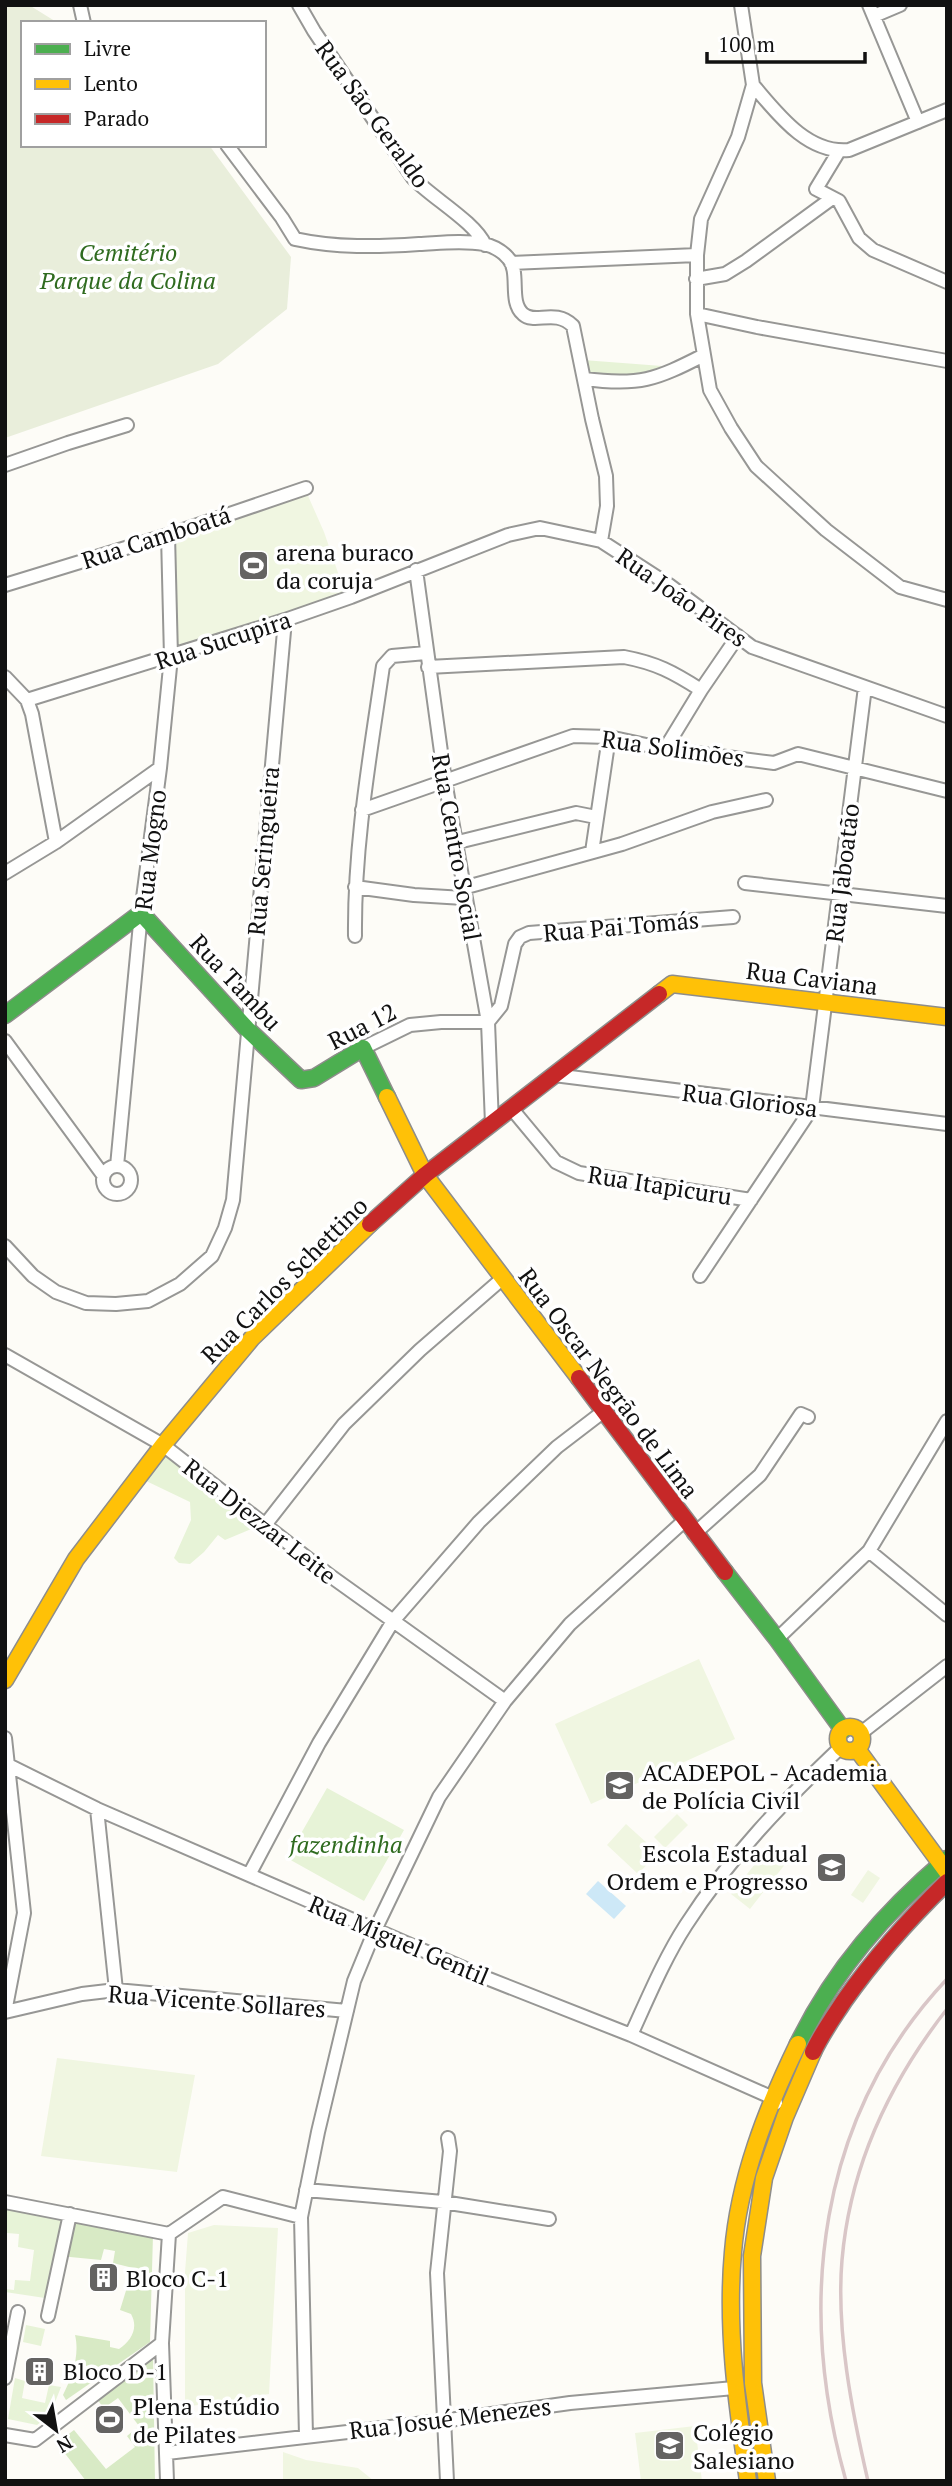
<svg xmlns="http://www.w3.org/2000/svg" width="952" height="2486" font-family="'PT Serif',serif">
<style>
.green{fill:#e7f3d7}
.forest{fill:#d8eac5}
.cemetery{fill:#e9eedb}
.pitch{fill:#f0f6e1}
.water{fill:#cde8f7}
.lines{fill:none;stroke-linecap:round;stroke-linejoin:round}
.street-casing{stroke:#979795;stroke-width:16}
.fast-casing{stroke:#8e8d8b;stroke-width:19}
.slow-casing{stroke:#8e8d8b;stroke-width:19}
.jam-casing{stroke:#8e8d8b;stroke-width:19}
.street{stroke:#fffffe;stroke-width:12}
.fast{stroke:#4caf50;stroke-width:16}
.slow{stroke:#ffc107;stroke-width:16}
.jam{stroke:#c62828;stroke-width:16}
.rail{stroke:#d9c6c7;stroke-width:3.5}
.labels{text-anchor:middle;dominant-baseline:central;stroke-width:7;stroke-linejoin:round;paint-order:stroke}
.street-label{font-size:24px;fill:#111;stroke:#fff}
.park-label{font-size:24px;font-style:italic;fill:#2f6b1f;stroke:#fff}
.poi-label{font-size:24px;fill:#111;stroke:#fff;text-anchor:start}
</style>
<rect width="100%" height="100%" fill="#fdfcf7"/>
<path class="green" d="M583 360 662 366C639 382 610 377 583 373Z
M163 1453 256 1527 225 1540 218 1535 204 1552 190 1564 179 1563 174 1558 191 1520 190 1502 142 1479Z
M327 1788 404 1830 364 1901 287 1858Z
M5 2206 62 2217 45 2298 5 2292V2289L14 2290 15 2280 30 2281 34 2250 18 2247 19 2234 7 2233 5 2244Z
M26 2325 45 2329 41 2346 23 2342Z
M15 2378 25 2381 22 2398 45 2403 49 2385 61 2387 50 2415 37 2425 8 2419Z"/>
<path class="forest" d="M70 2218 153 2235 150 2342 66 2400 63 2395C72 2377 80 2355 75 2335L110 2341V2347L119 2349C131 2341 139 2328 131 2314L120 2310 133 2268 113 2263 115 2251 104 2249 101 2260 60 2256Z
M153 2357 155 2481H86L57 2443 74 2430 106 2469 135 2447 127 2436 139 2426 118 2398 104 2408 95 2397Z"/>
<path class="cemetery" d="M5 5H29L58 23H23V145H209L291 257 287 309 218 364 5 438Z"/>
<path class="pitch" d="M305 489 324 532 346 596 172 655 170 536Z
M699 1659 735 1739 591 1804 555 1724Z
M677 1814 688 1825 665 1848 654 1837Z
M626 1824 658 1853 638 1874 607 1845Z
M767 1849 786 1863 750 1909 731 1894Z
M868 1870 880 1878 863 1903 851 1895Z
M57 2058 195 2075 177 2172 41 2156Z
M214 2225 278 2228 269 2394 185 2407V2272L188 2233Z
M695 2426 702 2481H641L635 2433Z
M283 2452 306 2460 358 2468 374 2481H283Z"/>
<path class="water" d="M598 1881 626 1906 614 1919 586 1894Z"/>
<g class="lines">
<defs>
<path id="street" d="M80 5 84 23
M299 5 314 31 413 178C432 198 475 222 485 245
M741 5 753 85 738 137 701 219 697 255V314L710 390 731 428 756 466 826 530 900 587 947 600
M869 5 918 122
M874 16 900 5
M753 85C777 113 807 154 849 150L947 110
M227 145 282 218 295 239C336 248 378 247 419 244 440 243 463 240 484 244 493 246 502 251 508 258 521 272 508 301 523 314 535 325 555 308 573 326L592 419 606 476 607 506 601 541
M839 151 816 189 839 201 859 238 873 250 947 282
M511 263 697 255
M696 279 725 274 746 261 831 199
M697 314 757 327 947 361
M584 379C640 386 655 380 704 355
M5 465 68 443 127 425
M416 570 445 781 488 1022 492 1124
M5 585 168 535 306 488
M428 667 624 657C656 663 673 672 701 690
M5 677 27 700 32 714 56 842
M27 700 285 620 351 597 508 535 540 528 601 541 669 585 752 647 947 716
M665 749 701 690 738 636
M362 810 573 736 609 737 665 749 774 763 798 754 947 791
M454 843 576 813 596 817
M592 852 609 737
M5 873 56 842 160 768
M745 883 947 906
M355 887 414 895 464 898
M463 888 622 844 712 812 766 800
M355 936C354 845 370 756 383 666L392 656 426 653
M5 1041 103 1175
M363 1048 410 1025 441 1022H488L501 1006 515 944 520 937 529 933 733 917
M554 1075 947 1124
M512 1109 556 1162 579 1173 751 1200
M103 1180a14 14 0 1 1 28 0a14 14 0 1 1-28 0Z
M117 1166 141 913 160 768 171 657 168 535
M5 1246 33 1276 56 1292 86 1303 116 1304 148 1301 180 1284 212 1256 225 1228 233 1200 285 620
M700 1276 812 1108 865 687
M5 1355 163 1445 329 1575 505 1701
M265 1525 344 1424 420 1350 503 1278
M694 1534 760 1475 801 1414 808 1417
M869 1551 947 1615
M777 1639 869 1551 947 1421
M861 1733 947 1666
M5 1738 24 1913 5 2012 82 1994 116 1990 347 2011
M8 1765 97 1809 489 1979 631 2035 773 2098 776 2103
M97 1809 116 1990
M249 1875 319 1743 393 1621 479 1522 557 1447 604 1411
M631 2035C648 1998 664 1959 686 1925 729 1858 784 1801 841 1747
M306 2190 443 2202 549 2219
M5 2202 169 2234
M169 2234 223 2197 301 2217
M48 2316 70 2214
M5 2378 18 2312
M5 2435 35 2440 162 2343
M306 2436 301 2217 318 2132 354 1981 375 1930 439 1797 505 1701 570 1624 684 1521
M167 2453 442 2421 570 2403 734 2388
M167 2481 162 2343 169 2234
M447 2481 437 2273 450 2151 448 2138"/>
<path id="fast" d="M5 1015 141 913 247 1029 301 1080 314 1078 363 1048 387 1097
M725 1572 777 1639 843 1730
M798 2044C834 1970 885 1912 947 1859"/>
<path id="slow" d="M659 994 672 984 947 1017
M387 1097 425 1175 579 1378
M5 1680 76 1559 163 1445 252 1338 370 1224
M838 1739a12 12 0 1 1 24 0a12 12 0 1 1-24 0Z
M857 1749 947 1872
M748 2481C737 2405 726 2329 733 2252 739 2179 766 2110 798 2044
M767 2481 753 2383 752 2256 764 2178 785 2117 813 2052"/>
<path id="jam" d="M370 1224 425 1175 659 994
M579 1378 725 1572
M813 2052C822 2033 833 2018 844 2001 875 1957 909 1919 947 1882"/>
</defs>
<use href="#street" class="street-casing"/>
<use href="#fast" class="fast-casing"/>
<use href="#slow" class="slow-casing"/>
<use href="#jam" class="jam-casing"/>
<use href="#street" class="street"/>
<use href="#fast" class="fast"/>
<use href="#slow" class="slow"/>
<use href="#jam" class="jam"/>
<path class="rail" d="M846 2481C796 2305 817 2117 947 1979
M868 2481C852 2412 836 2331 842 2260 850 2167 890 2082 947 2009"/>
</g>
<defs>
<symbol id="stadium-square" viewBox="-11 -11 22 22"><rect x="-9" y="-9" width="18" height="18" rx="4" fill="#646362" stroke="#fff"/><path d="M0-5a6.5 5 0 1 0 0 10a6.5 5 0 1 0 0-10ZM-3.5-1.8h7v3.6h-7Z" fill="#fff"/></symbol>
<symbol id="school-square" viewBox="-11 -11 22 22"><rect x="-9" y="-9" width="18" height="18" rx="4" fill="#646362" stroke="#fff"/><path d="M0-5L7-2L0 1L-7-2ZM-4 1L0 2.5L4 1V4Q0 6-4 4Z" fill="#fff"/></symbol>
<symbol id="building-square" viewBox="-11 -11 22 22"><rect x="-9" y="-9" width="18" height="18" rx="4" fill="#646362" stroke="#fff"/><path d="M-4-6H4V6H1V3H-1V6H-4ZM-2.5-4.3h1.7v1.8h-1.7ZM.8-4.3h1.7v1.8H.8ZM-2.5-1h1.7V.8h-1.7ZM.8-1h1.7V.8H.8Z" fill="#fff"/></symbol>
</defs>
<g fill-rule="evenodd">
<use href="#stadium-square" x="236" y="548" width="35" height="35"/>
<use href="#school-square" x="602" y="1768" width="35" height="35"/>
<use href="#school-square" x="814" y="1850" width="35" height="35"/>
<use href="#building-square" x="86" y="2260" width="35" height="35"/>
<use href="#building-square" x="22" y="2354" width="35" height="35"/>
<use href="#stadium-square" x="92" y="2402" width="35" height="35"/>
<use href="#school-square" x="652" y="2428" width="35" height="35"/>
</g>
<g class="labels">
<g class="street-label">
<text transform="translate(373 114) rotate(54)">Rua São Geraldo</text>
<text transform="translate(156 537) rotate(-18)">Rua Camboatá</text>
<text transform="translate(682 597) rotate(35)">Rua João Pires</text>
<text transform="translate(223 640) rotate(-18)">Rua Sucupira</text>
<text transform="translate(673 748) rotate(8)">Rua Solimões</text>
<text transform="translate(457 847) rotate(80)">Rua Centro Social</text>
<text transform="translate(150 850) rotate(-83)">Rua Mogno</text>
<text transform="translate(263 851) rotate(-85)">Rua Seringueira</text>
<text transform="translate(842 873) rotate(-83)">Rua Jaboatão</text>
<text transform="translate(621 926) rotate(-5)">Rua Pai Tomás</text>
<text transform="translate(812 978) rotate(7)">Rua Caviana</text>
<text transform="translate(236 982) rotate(47)">Rua Tambu</text>
<text transform="translate(362 1026) rotate(-27)">Rua 12</text>
<text transform="translate(750 1100) rotate(7)">Rua Gloriosa</text>
<text transform="translate(660 1185) rotate(9)">Rua Itapicuru</text>
<text transform="translate(284 1280) rotate(-45)">Rua Carlos Schettino</text>
<text transform="translate(609 1383) rotate(53)">Rua Oscar Negrão de Lima</text>
<text transform="translate(260 1521) rotate(38)">Rua Djezzar Leite</text>
<text transform="translate(399 1940) rotate(23)">Rua Miguel Gentil</text>
<text transform="translate(217 2001) rotate(4)">Rua Vicente Sollares</text>
<text transform="translate(450 2418) rotate(-7)">Rua Josué Menezes</text>
</g>
<g class="park-label">
<text x="128" y="252">Cemitério<tspan x="128" dy="28">Parque da Colina</tspan></text>
<text x="346" y="1844">fazendinha</text>
</g>
<g class="poi-label">
<text x="276" y="552">arena buraco<tspan x="276" dy="28">da coruja</tspan></text>
<text x="642" y="1772">ACADEPOL - Academia<tspan x="642" dy="28">de Polícia Civil</tspan></text>
<text x="808" y="1853" text-anchor="end">Escola Estadual<tspan x="808" dy="28">Ordem e Progresso</tspan></text>
<text x="126" y="2278">Bloco C-1</text>
<text x="63" y="2371">Bloco D-1</text>
<text x="133" y="2406">Plena Estúdio<tspan x="133" dy="28">de Pilates</tspan></text>
<text x="693" y="2432">Colégio<tspan x="693" dy="28">Salesiano</tspan></text>
</g>
</g>
<rect width="952" height="2486" fill="none" stroke="#111111" stroke-width="14"/>
<rect x="21" y="21" width="245" height="126" fill="#ffffff" stroke="#a0a0a0" stroke-width="2"/>
<rect x="35" y="44" width="35" height="10" fill="#4caf50" stroke="#a0a0a0" stroke-width="2"/>
<text x="84" y="56" font-size="21" fill="#111111">Livre</text>
<rect x="35" y="79" width="35" height="10" fill="#ffc107" stroke="#a0a0a0" stroke-width="2"/>
<text x="84" y="91" font-size="21" fill="#111111">Lento</text>
<rect x="35" y="114" width="35" height="10" fill="#c62828" stroke="#a0a0a0" stroke-width="2"/>
<text x="84" y="126" font-size="21" fill="#111111">Parado</text>
<g transform="translate(56 2430) rotate(149)" stroke="#ffffff" stroke-width="5" paint-order="stroke">
<path d="M0-5L12 26L0 18L-12 26Z" fill="#111111"/>
<text y="-10" font-size="19" font-weight="bold" text-anchor="middle" fill="#111111">N</text>
</g>
<path d="M707 52v10h158v-10" fill="none" stroke="#111111" stroke-width="3.5"/>
<text x="718" y="52" font-size="21" fill="#111111" stroke="#ffffff" stroke-width="5" paint-order="stroke">100 m</text>
</svg>
